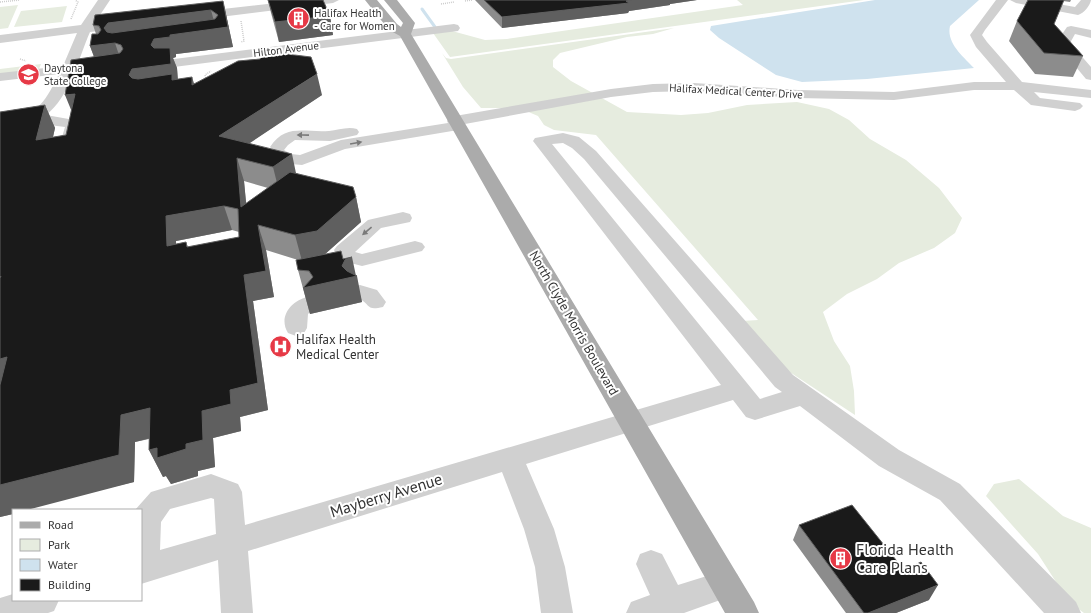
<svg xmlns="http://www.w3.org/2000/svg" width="1091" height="613" font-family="'PT Sans',sans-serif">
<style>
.green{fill:#e6ecdf}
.water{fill:#cfe2ee}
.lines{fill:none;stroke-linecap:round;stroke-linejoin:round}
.stream{stroke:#cfe2ee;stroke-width:3}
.path{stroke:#cdcdcd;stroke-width:1.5;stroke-dasharray:1 1;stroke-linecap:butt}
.minor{fill:#d0d0d0;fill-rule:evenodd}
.major{fill:#ababab;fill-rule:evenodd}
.wall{fill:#8c8c8c;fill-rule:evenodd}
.shaded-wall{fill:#5f5f5f}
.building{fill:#1a1a1a;stroke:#5f5f5f;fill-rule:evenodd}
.oneway{fill:#7a7a7a}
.labels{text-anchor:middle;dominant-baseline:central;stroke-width:4;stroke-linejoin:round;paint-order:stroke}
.far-poi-label{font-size:11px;fill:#333;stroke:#fff;text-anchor:start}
.far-street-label{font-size:11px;fill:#333;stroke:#fff}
.street-label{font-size:13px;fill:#333;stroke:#fff}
.poi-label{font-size:13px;fill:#333;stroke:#fff;text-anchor:start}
.near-street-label{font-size:16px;fill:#333;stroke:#fff}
.near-poi-label{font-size:16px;fill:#333;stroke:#fff;text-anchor:start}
</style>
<rect width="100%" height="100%" fill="#fff"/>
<path class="green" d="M737 0H864L450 57 433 33 452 31 485 40 507 39 743 5Z
M18 5 8 28 0 29V7Z
M67 6 62 22 14 27 21 11Z
M674 28 653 34 627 37 560 53 553 60V67L571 81 627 112 681 115 708 113 747 105 797 102 829 109 849 120 870 139 906 160 939 188 962 218 955 233 934 248 899 263 877 279 847 294 823 312 834 341 850 366 854 391 855 415 779 365 742 321 758 320 596 135 554 130 544 125 538 116 519 108H481L463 87 442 53 446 58 451 59Z
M41 64 39 69 0 74V69Z
M1019 479 1063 516 1091 528V613H1084L1069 602 1038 554 986 496 994 484Z"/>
<path class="water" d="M875 0H979L950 26C946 43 964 57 974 68L867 79 802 82 776 75 719 38 710 30 711 26Z"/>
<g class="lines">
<path class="stream" d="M422 9 435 27"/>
<path class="path" d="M465 1 472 0
M0 2 20 0
M441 4 454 2
M71 19 78 2 75 0
M241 21 244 41 241 42
M20 59 26 61
M206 80 205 75 211 71"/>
<path class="minor" d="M98 0H110L94 24 124 20 130 24 124 28 90 32C79 57 69 98 46 115L80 121 82 124 73 151 67 152 61 151 59 147 65 127 33 123 0 128V118C37 116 43 106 59 74L0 81V73L63 66 77 33 0 43V35L81 25Z
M303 0H339L333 3 196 20 190 16 196 12Z
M996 0H1008L985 30 982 35 987 42 1022 82 1091 90V98L1034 92 1040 98 1080 103 1083 106 1080 109 1075 111 1031 105 1014 90H974L894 100 798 98 694 91 653 92 611 97 465 124 466 126 464 129 345 149 302 165 280 163 272 154 274 151 270 147C286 123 305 133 329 131 338 130 348 126 357 129L359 132 357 135 330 141 295 140 288 145 284 150 291 154 300 155 341 140 448 123 447 121 449 118 455 116 611 89 653 84 694 83 798 90 894 92 974 82H1006L976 47 970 35Z
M1010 0H1036L1075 7 1081 0H1091C1090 6 1084 13 1078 15L1016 3Z
M454 24 458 25 460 28 458 31 166 68 161 67 159 64 161 61 166 60Z
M1071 26 1091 30V38L1075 34 1070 43 1091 67V80L1086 79 1056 43 1067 27Z
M563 133 579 137 596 151 793 375 899 450 960 484 1076 602 1081 613H1044L940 500 879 466 800 406 755 420 746 417 733 400 526 464 554 529 565 567 573 613H541L535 567 524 529 502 472 248 551 253 613H221L218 560 141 584V510H135L151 492 211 474 238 484 242 492 245 525 721 385 533 141 535 138ZM563 143 572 148 584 159 775 387 782 392 760 399 552 144ZM211 498 214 499 216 534 160 550 161 522 170 509Z
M403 212 410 214 412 218 410 222 381 228 355 252 362 254 415 241 422 243 425 247 422 251 362 266 339 260 334 250 337 246 368 220Z
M360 285 377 290 386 302 383 307C366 311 371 305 360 299 355 297 353 297 349 292L352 287Z
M307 297 315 299 318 304 308 314 307 328 304 333 296 336 288 333C278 317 291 301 307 297Z
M651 550 662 554 678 585 726 570 737 574 742 584 737 594 684 613H626L631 602 650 595 636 564 640 554Z
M13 594V600H59L54 611 48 613H0V598Z"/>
<path class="major" d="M365 0H377L397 24 401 27 403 23 384 0H397L415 23 411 34 754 602 759 613H725L400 36 389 30Z"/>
</g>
<path class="wall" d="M268 0H323L330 16 333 35 279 42 271 13Z
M475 0H697L670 4V5L629 11 628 13 502 28Z
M1028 0H1071L1070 2 1063 1 1054 24 1083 56 1073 77 1035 74 1009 41 1017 21Z
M223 1 227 19 233 47 176 54V57L173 58 177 68 178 79 194 84 322 95 249 143 296 173 356 197 361 222 325 254 343 259 355 275 362 302 310 314 298 270V260L266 250 274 297 253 301 268 410 240 417 241 431 213 438 215 467 198 471V476L171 484 166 476 163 477 149 450V439L135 442 134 482 13 510V514L0 517V112L45 105 55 128 53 137 66 135 94 57 90 46 96 34 93 25ZM244 181 268 188 246 204ZM232 230 239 232V237L188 247 186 242 176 244V241Z
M799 525 904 570 929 600 896 613H846L793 540Z"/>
<path class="shaded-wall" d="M632 0H697L670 4V5L629 11 628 13 502 28V17Z
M223 1 227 19 233 47 176 54V57L173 58 177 68 178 85 140 91 129 75 132 69 161 60 151 45 115 43 122 64 98 67 90 46 104 28 108 23 211 10 216 29 228 27Z
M330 16 333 35 279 42 275 22Z
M317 74 322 95 226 159 219 136Z
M192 77 199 99 192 85Z
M75 94 74 117 65 95Z
M45 105 55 128 47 163 36 140Z
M292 154 297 178 279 191 273 167Z
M237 158 244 181 249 232 241 207Z
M356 197 361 222 323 256 302 261 295 235Z
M224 206 232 230 176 241 177 271 167 246 166 216Z
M258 225 266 250 274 297 253 301 268 410 240 417 241 431 213 438 215 467 198 471V476L171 484 166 476 163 477 149 450 157 448 186 444 202 411 230 390 244 275Z
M352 257 356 276H357L362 302 310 314 303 288 342 266 345 260Z
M7 357 0 389V359Z
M150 408 163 435 135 442 134 482 27 510H13V514L0 517V485L121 415Z
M938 585 929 600 896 613H868Z"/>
<path class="building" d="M268 0H323L330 16 275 22Z
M484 0H632L626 1 629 3 502 17Z
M1028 0H1064L1054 24 1083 56 1044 53 1017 21Z
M223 1 228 27 170 35V37L154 39 151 45 154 48H170L171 64 132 69 129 75 132 78 138 79 172 74V80L192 77V85L238 61 260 59V54L270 52 311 57 317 74 219 136 292 154 273 167 237 158 241 207 290 172 353 187 356 197 317 231 295 235 258 225 266 271 244 275 258 383 230 390 231 404 202 411 203 440 186 444V449L157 458V448L149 450 150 408 121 415 119 455 0 485V385L7 357 0 359V278L1 276 0 277V112L45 105 36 140 66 135 75 94 65 95 71 60 120 53 123 49 121 45 115 43 90 46 92 34H98L101 30 99 26 93 25 95 15ZM211 10 218 15 215 19 112 33 107 32 104 28 108 23ZM224 206 238 209 239 237 187 247 186 242 167 246 166 216Z
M341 251 343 259 352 257 345 260 342 266 347 271 357 276 303 288 313 277 309 271 298 270 296 260Z
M852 505 904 570 921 562 938 585 868 613H864L799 525Z"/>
<defs><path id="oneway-solid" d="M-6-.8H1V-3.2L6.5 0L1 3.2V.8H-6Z"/></defs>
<g class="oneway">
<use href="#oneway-solid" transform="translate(303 135) rotate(-179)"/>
<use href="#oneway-solid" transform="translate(356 143) rotate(-10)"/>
<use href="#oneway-solid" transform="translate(367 231) rotate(140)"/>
</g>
<defs>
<symbol id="building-disc" viewBox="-11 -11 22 22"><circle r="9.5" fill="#e63946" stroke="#fff"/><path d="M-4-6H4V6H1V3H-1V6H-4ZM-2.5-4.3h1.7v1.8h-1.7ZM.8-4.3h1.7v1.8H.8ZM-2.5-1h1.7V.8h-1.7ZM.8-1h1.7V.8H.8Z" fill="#fff"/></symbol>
<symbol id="university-disc" viewBox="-11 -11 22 22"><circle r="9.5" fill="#e63946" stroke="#fff"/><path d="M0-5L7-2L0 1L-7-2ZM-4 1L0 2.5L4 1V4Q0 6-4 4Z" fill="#fff"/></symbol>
<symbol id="hospital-disc" viewBox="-11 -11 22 22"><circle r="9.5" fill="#e63946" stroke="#fff"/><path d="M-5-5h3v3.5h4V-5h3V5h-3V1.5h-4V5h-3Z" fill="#fff"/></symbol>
</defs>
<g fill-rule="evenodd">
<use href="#building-disc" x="286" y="6" width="25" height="25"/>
<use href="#university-disc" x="16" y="62" width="25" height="25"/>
<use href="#hospital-disc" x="268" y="334" width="25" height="25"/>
<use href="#building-disc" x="828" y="546" width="25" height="25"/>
</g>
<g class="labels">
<g class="far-poi-label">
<text x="314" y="13">Halifax Health<tspan x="314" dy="13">- Care for Women</tspan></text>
<text x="44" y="68">Daytona<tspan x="44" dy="13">State College</tspan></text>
</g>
<g class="far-street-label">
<text transform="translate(286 49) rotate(-7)">Hilton Avenue</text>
<text transform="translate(736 91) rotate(3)">Halifax Medical Center Drive</text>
</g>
<g class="street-label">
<text transform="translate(574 323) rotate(60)">North Clyde Morris Boulevard</text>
</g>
<g class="poi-label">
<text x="296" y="339">Halifax Health<tspan x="296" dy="15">Medical Center</tspan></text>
</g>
<g class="near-street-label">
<text transform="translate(386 495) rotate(-17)">Mayberry Avenue</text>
</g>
<g class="near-poi-label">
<text x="856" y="549">Florida Health<tspan x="856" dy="18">Care Plans</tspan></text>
</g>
</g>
<rect x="12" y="509" width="130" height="92" fill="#ffffff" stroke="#adadad"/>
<rect x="20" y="522" width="20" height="6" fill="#ababab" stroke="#adadad"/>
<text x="48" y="529" font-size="12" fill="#333333">Road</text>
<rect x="20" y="539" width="20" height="12" fill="#e6ecdf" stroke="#adadad"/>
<text x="48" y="549" font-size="12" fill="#333333">Park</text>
<rect x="20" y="559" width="20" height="12" fill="#cfe2ee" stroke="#adadad"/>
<text x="48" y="569" font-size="12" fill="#333333">Water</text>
<rect x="20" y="579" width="20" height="12" fill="#1a1a1a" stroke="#adadad"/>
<text x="48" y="589" font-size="12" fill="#333333">Building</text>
</svg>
